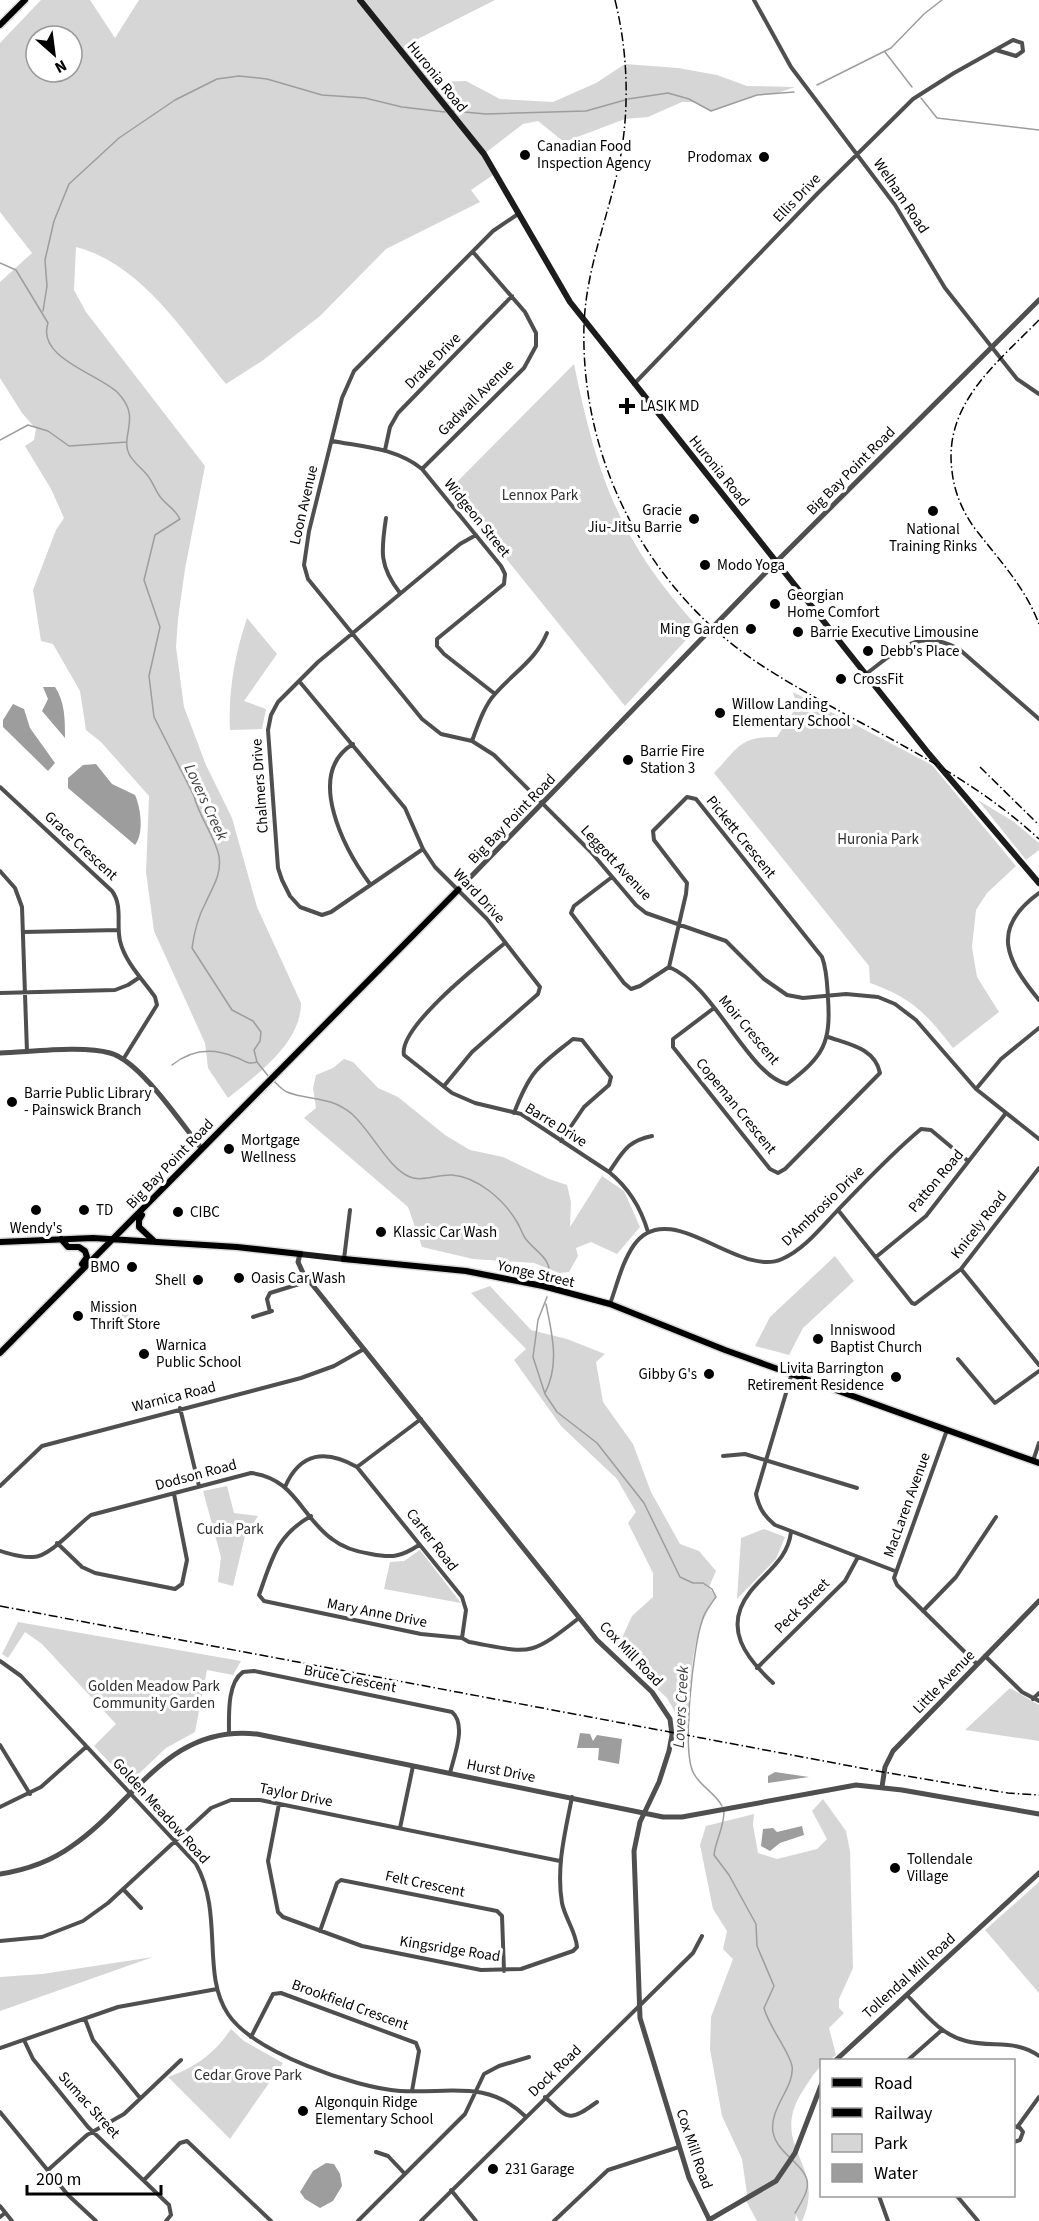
<svg xmlns="http://www.w3.org/2000/svg" width="1039" height="2221" font-family="'Source Sans 3',sans-serif">
<style>
.green{fill:#d6d6d6;fill-rule:evenodd}
.water{fill:#9d9d9d}
.lines{fill:none;stroke-linecap:round;stroke-linejoin:round}
.stream{stroke:#9d9d9d;stroke-width:1.5}
.primary-casing{stroke:#dbdbdb;stroke-width:9}
.minor{stroke:#4f4f4f;stroke-width:4}
.tertiary{stroke:#4f4f4f;stroke-width:5}
.secondary{stroke:#1c1c1c;stroke-width:6}
.primary{stroke:#000;stroke-width:6}
.rail{stroke:#000;stroke-width:1.5;stroke-dasharray:9 3 1.5 3;stroke-linecap:butt}
.poi-dot{fill:#000;stroke:#fff;stroke-width:2}
.labels{text-anchor:middle;dominant-baseline:central;stroke-width:6;stroke-linejoin:round;paint-order:stroke}
.street-label{font-size:15px;fill:#000;stroke:#fff}
.poi-label{font-size:15px;fill:#000;stroke:#fff;text-anchor:start}
.park-label{font-size:15px;fill:#2d2d2d;stroke:#fff}
.water-label{font-size:16px;font-style:italic;fill:#3e3e3e;stroke:#fff}
</style>
<rect width="100%" height="100%" fill="#fff"/>
<path class="green" d="M41 0H90L115 38 139 0H495L404 46 434 82 466 81 500 99 553 102 596 83 625 64 678 68 717 75 747 86 795 87 775 94 757 95 711 111 695 102H682L648 117 625 119 564 142 538 121 523 124 484 154 496 173 471 190 480 202 386 249 320 316 262 361 226 384C185 334 142 264 76 247L74 290 86 312 205 466 185 569 178 619 176 647 184 707 206 765 232 818 257 907 301 1003C301 1044 256 1075 228 1098L208 1068 205 1043 154 931 146 872 149 796 101 742 86 730 80 691 53 644 41 641 33 590 56 530 64 518 51 489 25 446 34 440 36 429 22 413 0 378V282L32 253 0 212V43ZM36 36H72V72H36Z
M574 364C597 476 619 541 698 627L625 706 450 489Z
M247 618 277 654 244 701 266 709 262 729 230 730C228 691 235 654 247 618Z
M793 692 932 765 1016 866 987 893 976 910 972 947 977 977 999 1012 953 1048C927 1014 912 998 870 983L869 966 714 773C738 748 740 736 777 737L797 706Z
M978 800 1014 822 1039 843V850L1026 860Z
M344 1059 353 1062 378 1088 398 1097 445 1135 470 1150 503 1157 549 1179 567 1185 571 1202 570 1227 602 1176 624 1191 640 1227 617 1254 591 1242 576 1248 578 1256 569 1272 559 1273 534 1263 473 1259 422 1247 408 1207 304 1118 316 1108 313 1088 316 1075 333 1068Z
M835 1256 854 1281 803 1328 789 1355 755 1346 770 1317Z
M490 1286 531 1330 567 1339 605 1354 596 1362 603 1402 633 1444 651 1492 680 1544 699 1551 716 1571 709 1587 716 1597C690 1636 690 1676 690 1722L680 1721 667 1698 629 1662 622 1638 632 1616 653 1597V1573L628 1523 636 1512 617 1479 561 1426 514 1360 526 1349 471 1293Z
M120 1313a9 9 0 1 1 18 0a9 9 0 1 1-18 0Z
M227 1486 234 1513 258 1516 245 1536 233 1586 218 1582 221 1557 203 1491Z
M764 1529 785 1537 776 1559 737 1599 741 1538Z
M420 1550 461 1603 384 1589 390 1562 404 1561Z
M18 1622 241 1661 233 1675 207 1670 195 1732 166 1748 129 1783 94 1746 116 1724 42 1644 25 1632 8 1658 2 1654Z
M1010 1688 1039 1705V1741L965 1730Z
M823 1799 846 1831 850 1851 853 1968 839 1999V2008L844 2013 829 2028 836 2055 829 2060H822L821 2066C813 2074 808 2083 802 2092 768 2147 828 2165 802 2221H799L796 2215 795 2221H757L746 2201 747 2194 742 2159 722 2116 710 2049 711 2017 733 1959 723 1949 727 1931 713 1909 700 1845 706 1826 754 1814 753 1825 758 1853 777 1859 817 1849 827 1839 812 1811Z
M1039 1882V1993L985 1930Z
M153 1957 0 2011V1977L42 1974Z
M231 2029 244 2041 283 2063 230 2139 168 2077C196 2067 214 2054 231 2029Z"/>
<path class="water" d="M43 687H55C65 702 65 719 65 738L42 711 48 699Z
M13 704 24 709 30 728 55 763 48 771 3 727V720Z
M96 764 112 784 135 795C141 808 144 834 135 845L68 788V778L83 765Z
M580 1733 590 1734 593 1741 597 1735 622 1739 619 1764 598 1760 599 1748H577Z
M775 1772 809 1777 768 1783V1776Z
M802 1826 804 1835 780 1843 770 1851 761 1846 763 1829 773 1828 777 1832Z
M326 2163 334 2164 340 2174 342 2186 333 2201 320 2208 305 2199 300 2192 313 2171Z"/>
<g class="lines">
<path class="stream" d="M885 52 912 87
M817 85 891 48 924 14 942 0
M921 98 937 118 1039 130
M628 99 668 93 689 99 711 111 757 95 794 92
M453 111 486 114 586 111 625 100
M0 263 16 270 48 323C36 358 99 374 118 393 142 418 120 435 129 454 134 464 145 470 150 479 154 485 157 494 162 499 169 507 175 509 180 519L155 535 144 580 160 627 149 676 154 717 194 796C199 817 215 836 219 856 222 875 212 888 205 904 198 917 194 934 192 948L232 1010 253 1021 261 1032 260 1041 254 1050 257 1062 269 1077
M43 311 47 286 45 260 54 221 69 184 119 138 175 100 217 79 239 76 267 79 322 95 365 98 402 107 445 112
M0 440 28 425 48 431 69 446 127 442
M172 1065C191 1050 211 1047 235 1057 245 1060 246 1065 257 1062
M273 1080C277 1084 282 1090 287 1092 309 1101 329 1095 352 1114 371 1131 389 1169 410 1177 422 1182 439 1174 452 1175 478 1177 504 1200 517 1222 520 1227 522 1233 525 1238 536 1253 553 1258 549 1279
M547 1297 538 1320 533 1357 545 1394 557 1412 597 1443 644 1503 680 1577 693 1583H703L712 1589 716 1597C711 1604 704 1612 702 1621 693 1647 682 1748 693 1772 700 1787 715 1792 722 1806
M545 1393C560 1364 552 1334 546 1304
M724 1811C724 1828 716 1839 714 1855L729 1875 756 1924 757 1946 774 1986 764 2008C769 2027 789 2051 792 2066 795 2087 769 2108 773 2132 777 2156 812 2167 807 2188 806 2196 799 2206 795 2213"/>
<defs>
<path id="primary" d="M0 25 25 0
M142 1215 139 1220V1227L154 1241
M61 1239 68 1247H79L85 1251 87 1257 82 1264
M0 1242 93 1238 237 1247 300 1254
M344 1259 466 1271 543 1286 610 1304 725 1350 1039 1463
M0 1353 458 890"/>
</defs>
<use href="#primary" class="primary-casing"/>
<path class="minor" d="M754 0 791 67 895 205 945 288 1017 379 1039 394
M518 214 493 231 354 371 342 398 309 531 304 565 308 579 422 719 441 734 472 741 494 755 591 852 636 905 646 913 726 941 764 979 787 995 803 998 846 994 878 997 895 1004 916 1020 976 1089 1039 1139
M634 384 818 193 913 99 954 73 1013 40 1022 43 1023 51 1016 56 996 50
M332 441C364 447 396 448 422 469L501 566 505 574 504 584 437 639V646L444 654 495 694
M385 450 390 427 398 413 512 296
M422 469 524 368 536 346V333L525 312 473 252
M386 518C381 551 379 566 400 593
M866 674C898 650 919 627 959 649L1039 719
M299 681 405 808 423 849 435 867 487 919 540 987 538 994 472 1052 444 1086
M472 741C478 725 484 706 495 694 513 673 536 660 547 633
M353 744C304 774 345 850 370 884
M0 787 112 891C123 906 116 924 120 941 125 962 143 980 155 997L157 1005 124 1058
M423 849 331 912 322 915 300 907 290 896 282 880 278 868 268 730 271 715 278 702 318 662 460 544 476 535
M0 871 15 888 22 907 27 1052
M612 877 574 906 571 913 624 983 631 989 640 986 669 967 686 894 687 883 654 840 653 831 687 797 696 799 822 957C827 970 827 983 828 998 831 1043 824 1056 787 1084 748 1075 714 985 669 967
M1039 893C989 929 1007 961 1039 1000
M23 932 119 930
M505 943C483 961 398 1027 404 1055L452 1093 475 1103 521 1114 609 1172C629 1188 641 1208 648 1232
M0 993 115 990 128 985 140 977
M714 1008 673 1039V1047L770 1169 778 1173 785 1169 880 1073C875 1048 848 1044 828 1037
M976 1089 1001 1059 1039 1028
M514 1113C531 1069 538 1067 573 1039L582 1040 611 1077 609 1085 584 1107 561 1141
M609 1172C623 1152 627 1141 652 1136
M838 1210 912 1303 915 1304 961 1269 1039 1168
M876 1257 926 1216 1006 1113
M344 1259 350 1210
M961 1269 1039 1365
M610 1304C617 1285 622 1262 634 1245 669 1195 739 1279 782 1259 803 1250 820 1229 836 1212 864 1183 891 1154 921 1129L931 1130 968 1161
M270 1312 267 1299 270 1293 309 1281
M253 1317 272 1311
M958 1359 995 1403 1039 1371
M792 1373 756 1494C759 1508 764 1516 775 1525L895 1571
M180 1408 199 1486
M947 1430 894 1578 897 1585 977 1664
M723 1456 745 1454 857 1488
M1033 1461 1039 1443
M357 1467 421 1419
M0 1486 42 1446 301 1378 334 1366 364 1349
M285 1487C300 1452 326 1449 357 1467L462 1597 466 1610 462 1638
M311 1516C276 1536 272 1559 259 1595L264 1601 421 1634 462 1638 469 1642C531 1653 528 1658 579 1618
M57 1543 82 1567 95 1573 175 1589 182 1584 187 1560 174 1494
M0 1551C11 1554 22 1558 33 1557 50 1557 76 1526 91 1515L251 1473C295 1478 301 1517 332 1539 342 1547 358 1552 371 1554 392 1558 401 1557 419 1545
M923 1611 956 1577 996 1517
M985 1656 1022 1692 1039 1701
M0 1661 21 1676 196 1864C224 1914 201 1974 228 2014 253 2052 355 2088 400 2091 448 2094 487 2079 525 2116
M757 1668 845 1581 858 1557
M773 1683C746 1658 722 1628 750 1592 766 1572 788 1559 791 1532
M1033 1699 1039 1693
M229 1733C229 1715 227 1683 243 1672L254 1671 452 1712C467 1725 454 1756 450 1773
M0 1745 30 1794
M279 1804 268 1861 278 1912 283 1917 362 1946 481 1970 521 1969 573 1951 577 1947C576 1932 565 1918 562 1903 556 1867 565 1833 572 1797
M0 1807 41 1787 86 1747
M400 1828 413 1766
M123 1889 141 1908
M320 1931 337 1883 341 1880 497 1911 502 1916 504 1971
M0 1941 42 1937 83 1921 108 1903 211 1808 231 1800H260L560 1861
M907 1995C924 2013 941 2035 966 2041 992 2048 1016 2039 1039 2056
M85 2019 93 2040 140 2098
M251 2037 273 1994 281 1993 416 2043 419 2051 412 2091
M24 2040 33 2059 88 2127 169 2205 171 2215 166 2221
M0 2048 118 2007 217 1989
M908 2060 942 2030
M545 2097C569 2120 569 2122 597 2102
M0 2112 68 2195 96 2221
M1014 2126 1020 2128 1023 2132 1020 2140 1014 2142
M1018 2126 1039 2097
M376 2152 388 2156 405 2174
M48 2170 87 2135 124 2114 181 2060
M144 2180 180 2143 187 2141 271 2221
M451 2190 476 2221
M879 2196 888 2221
M957 2196 978 2221
M0 2206 12 2221
M0 2217 5 2213
M358 2221 465 2114 484 2074 499 2066 529 2057
M421 2221 693 1953 702 1936
M554 2221 608 2170 679 2147"/>
<path class="tertiary" d="M458 890 776 562 1039 300
M0 1053C30 1052 83 1045 110 1053 140 1061 181 1123 201 1148
M300 1254 298 1262 303 1273 597 1640 652 1692 670 1719 672 1735 669 1751 659 1782 640 1822 634 1851 640 2018 689 2178 710 2221
M882 1787 885 1767 893 1751 1039 1601
M0 1874C26 1870 50 1862 72 1846 135 1803 168 1724 257 1734L663 1817H682L856 1785 902 1790 1039 1814
M836 2060 1039 1873
M709 2220 776 2181 795 2153 822 2083"/>
<path class="secondary" d="M360 0 484 154 570 302 929 754 1039 883
M300 1254 344 1259"/>
<use href="#primary" class="primary"/>
<path class="rail" d="M615 0C629 56 630 118 617 174 605 225 586 272 584 325 580 462 649 593 764 667 856 726 958 764 1039 839
M1039 320C997 363 943 404 952 471 954 491 962 510 973 526 998 559 1024 585 1039 624
M980 767 1039 825
M0 1606 877 1771 1008 1793 1039 1795"/>
</g>
<g class="poi-dot">
<circle cx="525" cy="155" r="6"/>
<circle cx="764" cy="157" r="6"/>
<path d="M624 397h6v6h6v6h-6v6h-6v-6h-6v-6h6z"/>
<circle cx="933" cy="511" r="6"/>
<circle cx="694" cy="519" r="6"/>
<circle cx="705" cy="565" r="6"/>
<circle cx="775" cy="604" r="6"/>
<circle cx="751" cy="629" r="6"/>
<circle cx="798" cy="632" r="6"/>
<circle cx="868" cy="651" r="6"/>
<circle cx="841" cy="679" r="6"/>
<circle cx="720" cy="713" r="6"/>
<circle cx="628" cy="760" r="6"/>
<circle cx="12" cy="1102" r="6"/>
<circle cx="229" cy="1149" r="6"/>
<circle cx="36" cy="1210" r="6"/>
<circle cx="84" cy="1210" r="6"/>
<circle cx="178" cy="1212" r="6"/>
<circle cx="381" cy="1232" r="6"/>
<circle cx="132" cy="1267" r="6"/>
<circle cx="239" cy="1278" r="6"/>
<circle cx="198" cy="1280" r="6"/>
<circle cx="78" cy="1316" r="6"/>
<circle cx="818" cy="1339" r="6"/>
<circle cx="144" cy="1354" r="6"/>
<circle cx="709" cy="1374" r="6"/>
<circle cx="896" cy="1377" r="6"/>
<circle cx="895" cy="1868" r="6"/>
<circle cx="303" cy="2111" r="6"/>
<circle cx="493" cy="2169" r="6"/>
</g>
<g class="labels">
<g class="street-label">
<text transform="translate(437 77) rotate(51)">Huronia Road</text>
<text transform="translate(901 196) rotate(56)">Welham Road</text>
<text transform="translate(797 198) rotate(-46)">Ellis Drive</text>
<text transform="translate(433 361) rotate(-45)">Drake Drive</text>
<text transform="translate(476 398) rotate(-45)">Gadwall Avenue</text>
<text transform="translate(719 471) rotate(51)">Huronia Road</text>
<text transform="translate(851 471) rotate(-45)">Big Bay Point Road</text>
<text transform="translate(304 505) rotate(-77)">Loon Avenue</text>
<text transform="translate(477 518) rotate(51)">Widgeon Street</text>
<text transform="translate(260 786) rotate(-94)">Chalmers Drive</text>
<text transform="translate(512 819) rotate(-46)">Big Bay Point Road</text>
<text transform="translate(741 837) rotate(51)">Pickett Crescent</text>
<text transform="translate(81 846) rotate(43)">Grace Crescent</text>
<text transform="translate(616 863) rotate(47)">Leggott Avenue</text>
<text transform="translate(479 896) rotate(47)">Ward Drive</text>
<text transform="translate(749 1030) rotate(50)">Moir Crescent</text>
<text transform="translate(736 1106) rotate(51)">Copeman Crescent</text>
<text transform="translate(556 1125) rotate(32)">Barre Drive</text>
<text transform="translate(170 1164) rotate(-46)">Big Bay Point Road</text>
<text transform="translate(936 1181) rotate(-50)">Patton Road</text>
<text transform="translate(823 1206) rotate(-44)">D'Ambrosio Drive</text>
<text transform="translate(979 1225) rotate(-52)">Knicely Road</text>
<text transform="translate(536 1274) rotate(13)">Yonge Street</text>
<text transform="translate(174 1397) rotate(-14)">Warnica Road</text>
<text transform="translate(196 1475) rotate(-15)">Dodson Road</text>
<text transform="translate(907 1505) rotate(-70)">MacLaren Avenue</text>
<text transform="translate(432 1540) rotate(52)">Carter Road</text>
<text transform="translate(802 1606) rotate(-45)">Peck Street</text>
<text transform="translate(377 1613) rotate(11)">Mary Anne Drive</text>
<text transform="translate(631 1654) rotate(46)">Cox Mill Road</text>
<text transform="translate(350 1679) rotate(11)">Bruce Crescent</text>
<text transform="translate(944 1682) rotate(-46)">Little Avenue</text>
<text transform="translate(501 1771) rotate(11)">Hurst Drive</text>
<text transform="translate(296 1795) rotate(11)">Taylor Drive</text>
<text transform="translate(161 1811) rotate(48)">Golden Meadow Road</text>
<text transform="translate(425 1884) rotate(12)">Felt Crescent</text>
<text transform="translate(450 1949) rotate(9)">Kingsridge Road</text>
<text transform="translate(909 1976) rotate(-42)">Tollendal Mill Road</text>
<text transform="translate(350 2005) rotate(20)">Brookfield Crescent</text>
<text transform="translate(555 2071) rotate(-44)">Dock Road</text>
<text transform="translate(89 2105) rotate(48)">Sumac Street</text>
<text transform="translate(694 2149) rotate(71)">Cox Mill Road</text>
</g>
<g class="poi-label">
<text x="537" y="146">Canadian Food<tspan x="537" dy="17">Inspection Agency</tspan></text>
<text x="752" y="157" text-anchor="end">Prodomax</text>
<text x="640" y="406">LASIK MD</text>
<text x="682" y="510" text-anchor="end">Gracie<tspan x="682" dy="17">Jiu-Jitsu Barrie</tspan></text>
<text x="933" y="529" text-anchor="middle">National<tspan x="933" dy="17">Training Rinks</tspan></text>
<text x="717" y="565">Modo Yoga</text>
<text x="787" y="595">Georgian<tspan x="787" dy="17">Home Comfort</tspan></text>
<text x="739" y="629" text-anchor="end">Ming Garden</text>
<text x="810" y="632">Barrie Executive Limousine</text>
<text x="880" y="651">Debb's Place</text>
<text x="853" y="679">CrossFit</text>
<text x="732" y="704">Willow Landing<tspan x="732" dy="17">Elementary School</tspan></text>
<text x="640" y="751">Barrie Fire<tspan x="640" dy="17">Station 3</tspan></text>
<text x="24" y="1093">Barrie Public Library<tspan x="24" dy="17">- Painswick Branch</tspan></text>
<text x="241" y="1140">Mortgage<tspan x="241" dy="17">Wellness</tspan></text>
<text x="96" y="1210">TD</text>
<text x="190" y="1212">CIBC</text>
<text x="36" y="1228" text-anchor="middle">Wendy's</text>
<text x="393" y="1232">Klassic Car Wash</text>
<text x="120" y="1267" text-anchor="end">BMO</text>
<text x="251" y="1278">Oasis Car Wash</text>
<text x="186" y="1280" text-anchor="end">Shell</text>
<text x="90" y="1307">Mission<tspan x="90" dy="17">Thrift Store</tspan></text>
<text x="830" y="1330">Inniswood<tspan x="830" dy="17">Baptist Church</tspan></text>
<text x="156" y="1345">Warnica<tspan x="156" dy="17">Public School</tspan></text>
<text x="884" y="1368" text-anchor="end">Livita Barrington<tspan x="884" dy="17">Retirement Residence</tspan></text>
<text x="697" y="1374" text-anchor="end">Gibby G's</text>
<text x="907" y="1859">Tollendale<tspan x="907" dy="17">Village</tspan></text>
<text x="315" y="2102">Algonquin Ridge<tspan x="315" dy="17">Elementary School</tspan></text>
<text x="505" y="2169">231 Garage</text>
</g>
<g class="park-label">
<text x="540" y="495">Lennox Park</text>
<text x="878" y="839">Huronia Park</text>
<text x="230" y="1529">Cudia Park</text>
<text x="154" y="1686">Golden Meadow Park<tspan x="154" dy="17">Community Garden</tspan></text>
<text x="248" y="2075">Cedar Grove Park</text>
</g>
<g class="water-label">
<text transform="translate(206 802) rotate(65)">Lovers Creek</text>
<text transform="translate(681 1707) rotate(-87)">Lovers Creek</text>
</g>
</g>
<rect x="820" y="2059" width="195" height="138" fill="#ffffff" stroke="#999999" stroke-width="1.5"/>
<rect x="832" y="2078" width="30" height="9" fill="#000000" stroke="#999999" stroke-width="1.5"/>
<text x="874" y="2089" font-size="18" fill="#000000">Road</text>
<rect x="832" y="2108" width="30" height="9" fill="#000000" stroke="#999999" stroke-width="1.5"/>
<text x="874" y="2119" font-size="18" fill="#000000">Railway</text>
<rect x="832" y="2134" width="30" height="18" fill="#d6d6d6" stroke="#999999" stroke-width="1.5"/>
<text x="874" y="2149" font-size="18" fill="#000000">Park</text>
<rect x="832" y="2164" width="30" height="18" fill="#9d9d9d" stroke="#999999" stroke-width="1.5"/>
<text x="874" y="2179" font-size="18" fill="#000000">Water</text>
<g transform="translate(54 54) rotate(152)"><circle r="28" fill="#ffffff" stroke="#999999" stroke-width="1.5"/>
<path d="M0-4.5L10 22L0 15L-10 22Z" fill="#000000"/>
<text y="-9" font-size="16" font-weight="bold" text-anchor="middle" fill="#000000">N</text>
</g>
<path d="M27 2185v9h134v-9" fill="none" stroke="#000000" stroke-width="3"/>
<text x="36" y="2185" font-size="18" fill="#000000" stroke="#ffffff" stroke-width="4.5" paint-order="stroke">200 m</text>
</svg>
